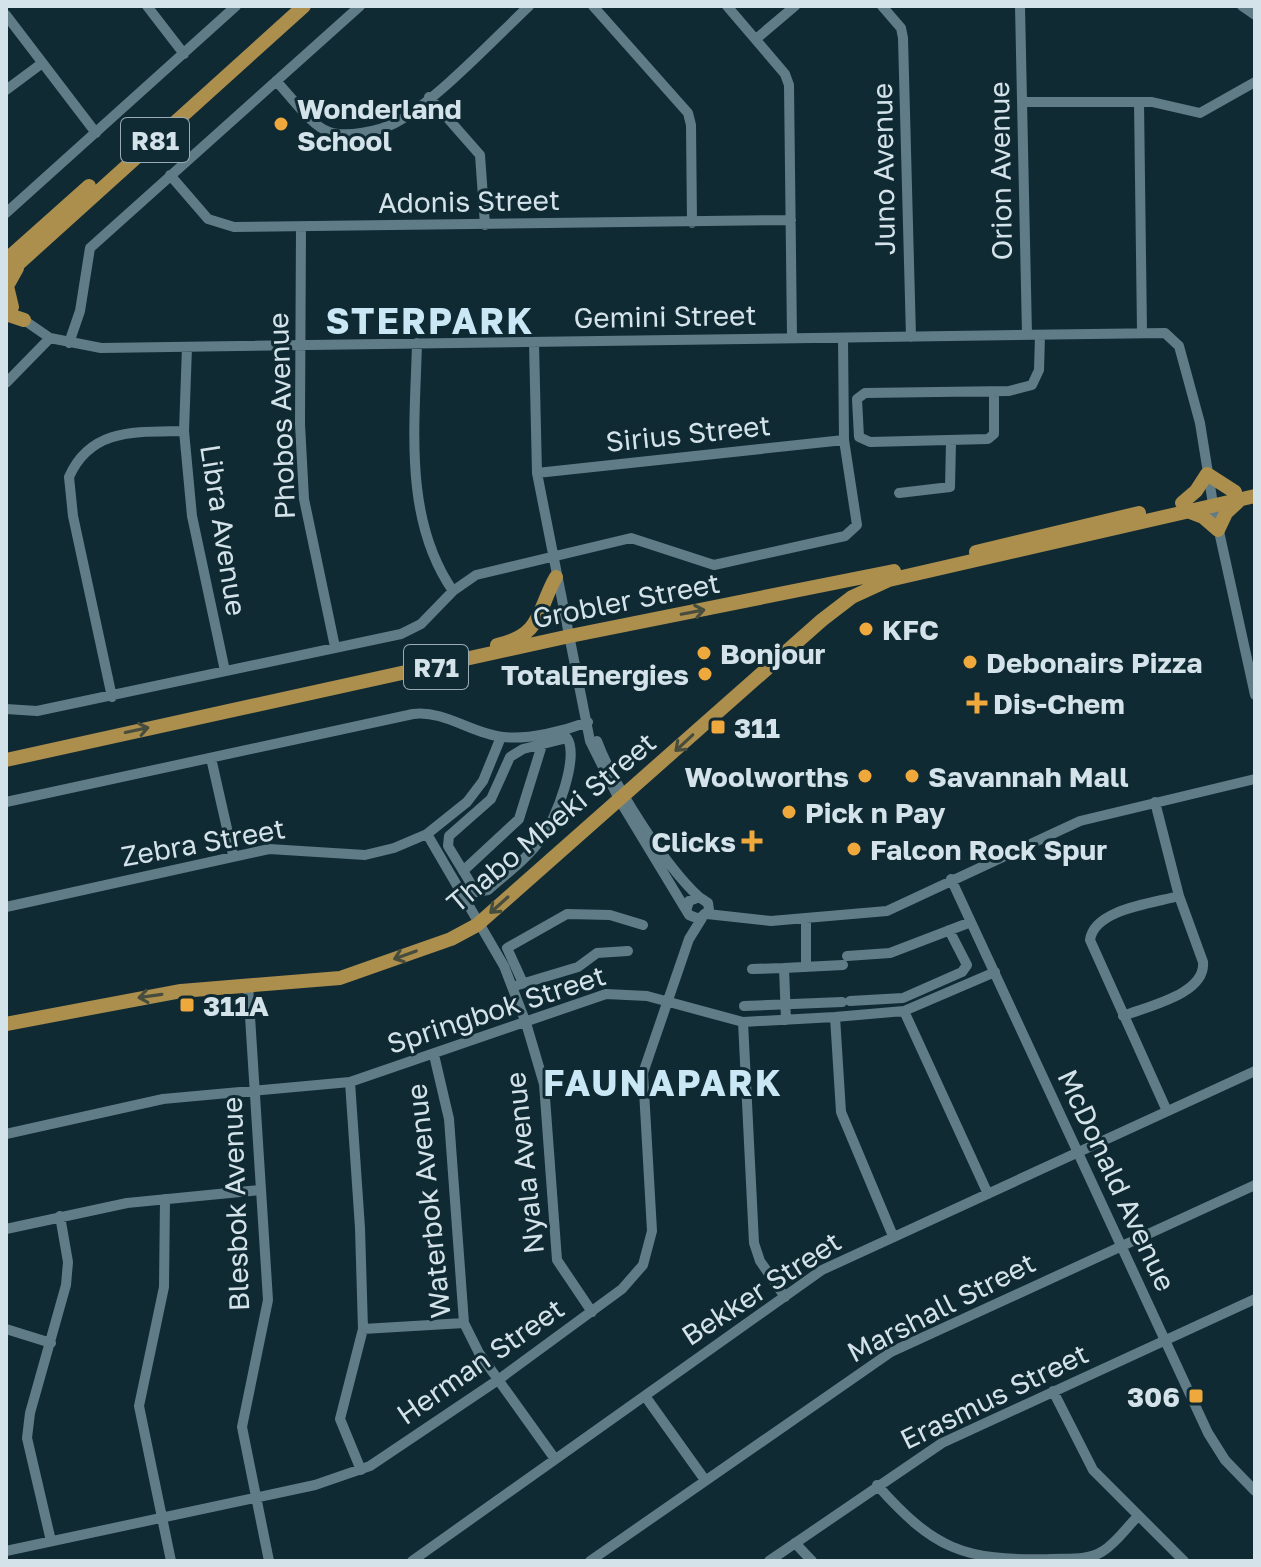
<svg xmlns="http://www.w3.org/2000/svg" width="1261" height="1567" font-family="'Golos Text',sans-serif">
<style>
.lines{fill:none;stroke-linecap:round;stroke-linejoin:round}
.minor{stroke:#607c87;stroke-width:10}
.major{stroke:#ac8e4d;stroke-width:14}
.oneway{stroke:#474d3d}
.poi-dot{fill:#eea83c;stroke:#102a34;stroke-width:3}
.labels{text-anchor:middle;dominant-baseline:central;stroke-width:6;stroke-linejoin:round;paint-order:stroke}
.shield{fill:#102a34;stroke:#99acb3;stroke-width:2}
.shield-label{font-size:26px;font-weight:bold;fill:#d4e3e9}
.poi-label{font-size:28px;font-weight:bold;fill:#d4e3e9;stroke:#102a34;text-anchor:start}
.street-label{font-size:28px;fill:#d4e3e9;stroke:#102a34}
.district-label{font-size:36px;font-weight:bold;letter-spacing:2px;fill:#c9e7f4;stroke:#102a34}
</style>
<rect width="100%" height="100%" fill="#102a34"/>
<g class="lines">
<path class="minor" d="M147 6 184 54
M593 6 688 113 691 125 692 223
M727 6 785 74 789 85 792 338
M882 6 901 28 903 38 911 337
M1020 6 1027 335
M1242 6 1255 15
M6 15 96 133
M756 39 795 6
M276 81C291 96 310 125 329 132 346 138 380 131 395 123 434 103 495 38 529 6
M6 90 41 64
M429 97 480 155 485 225
M1022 102H1152L1200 113 1255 82
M1139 102 1142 332
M170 175 208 219 234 227 791 220
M6 213 236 6
M301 227 300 424 304 499 335 647
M21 318 50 338 101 348 1165 333 1179 346 1200 423 1213 504 1255 695
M69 343 80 311 90 248 360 6
M417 343C415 426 403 519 453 591
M534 343 537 473 590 741 620 801 689 915 699 919 709 910 708 903 699 897 689 901 687 908
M187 347 184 431 192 516 225 671
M6 383 50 338
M994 392V434L988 439 870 442 859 437 857 399 865 393 1009 391 1032 385 1039 370 1040 335
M537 473 844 440
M899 493 950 487 951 442
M112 697 73 516 69 477C91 427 138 432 184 431
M6 709 37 711 401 634 421 624 453 591 476 575 631 538 714 565 845 536 857 525 844 440 843 338
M567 738C580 757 555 821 542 838 528 858 506 874 488 890L476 892 448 846 449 836 491 799 510 757 523 749Z
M597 741C613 784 665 866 699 897
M211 758 233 855
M6 802 413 714C445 710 472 734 503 737 529 740 564 731 588 722
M427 834 504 966 526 1023 544 1084 557 1260 592 1312
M463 871 519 819 542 745
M951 879 1208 1433 1225 1460 1255 1491
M6 907 269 849 365 855 394 848 427 834 467 802 483 781 501 737
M707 914 771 921 887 911 1080 821 1255 779
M847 956 890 953 971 922
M806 967V919
M784 968 843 965
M752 969 784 968 786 1020
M523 983 507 948 567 914 610 915 643 925
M248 985 268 1300 242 1427 269 1561
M518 985 578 967 597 953 628 951
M850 1001 903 998 962 972 967 965 949 930
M744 1006 842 1002
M904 1011 988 1194
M1123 1016C1148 1006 1206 994 1203 962L1179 896 1155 802
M835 1017 841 1112 893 1236
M743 1022 754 1243 760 1261 785 1297
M434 1055 449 1119 464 1323 479 1353 555 1459
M350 1082 360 1228 363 1329 340 1419 361 1470
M1167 1111 1090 940C1094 909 1154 903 1179 896
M6 1134 163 1099 350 1082 606 994 647 996 743 1022 835 1017 904 1011 995 972
M165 1199 164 1287 139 1406 171 1561
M6 1229 127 1203 260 1190
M6 1329 51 1343
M363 1329 464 1323
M1053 1391 1093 1470 1184 1561
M645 1396 705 1480
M877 1485C934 1549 963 1561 1049 1559 1067 1558 1088 1561 1103 1551 1116 1543 1127 1527 1138 1516
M51 1541 27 1438 30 1413 66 1285 68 1262 60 1216
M795 1543 812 1561
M6 1551 315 1485 370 1466 498 1380 622 1289 643 1265 652 1231 643 1073 689 939 702 918
M412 1561 822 1270 1255 1071
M590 1561 891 1352 1255 1185
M769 1561 942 1443 1255 1299"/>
<path class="major" d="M6 260 89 186
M6 275 304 6
M12 307 7 286 17 268
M6 314 24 320
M1182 503 1196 491 1207 474 1235 492
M1185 510 1203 517 1218 530 1226 513 1241 499
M976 552 1139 513
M497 645C543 635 537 610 556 577
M6 760 570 636 894 571
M6 1024 181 991 340 978 451 939 477 925 822 620 852 597 889 580 1255 496"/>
</g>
<defs><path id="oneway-shaft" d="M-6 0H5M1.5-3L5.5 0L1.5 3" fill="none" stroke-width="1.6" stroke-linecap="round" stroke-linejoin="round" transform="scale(2)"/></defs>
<g class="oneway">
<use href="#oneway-shaft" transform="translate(693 612) rotate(-11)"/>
<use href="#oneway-shaft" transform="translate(137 730) rotate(-12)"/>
<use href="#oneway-shaft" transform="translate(684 743) rotate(137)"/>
<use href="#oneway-shaft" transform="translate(499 905) rotate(138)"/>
<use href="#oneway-shaft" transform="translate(405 955) rotate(160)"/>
<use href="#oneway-shaft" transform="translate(150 996) rotate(172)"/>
</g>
<g class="poi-dot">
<circle cx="281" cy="124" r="8"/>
<circle cx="866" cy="629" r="8"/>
<circle cx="704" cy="653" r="8"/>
<circle cx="970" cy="662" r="8"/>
<circle cx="705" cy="674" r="8"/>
<path d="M973 691h8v8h8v8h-8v8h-8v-8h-8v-8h8z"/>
<rect x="710" y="719" width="16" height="16" rx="4"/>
<circle cx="865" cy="776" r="8"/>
<circle cx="912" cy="776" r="8"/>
<circle cx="789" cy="812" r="8"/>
<path d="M748 829h8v8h8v8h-8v8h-8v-8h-8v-8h8z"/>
<circle cx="854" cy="849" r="8"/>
<rect x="179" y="997" width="16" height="16" rx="4"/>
<rect x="1188" y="1388" width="16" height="16" rx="4"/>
</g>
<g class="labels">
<g class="shield">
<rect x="121" y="118" width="68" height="44" rx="6"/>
<rect x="404" y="645" width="64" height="44" rx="6"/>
</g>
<g class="shield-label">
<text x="155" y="140">R81</text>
<text x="436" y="667">R71</text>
</g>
<g class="poi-label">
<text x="297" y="108">Wonderland<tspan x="297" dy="32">School</tspan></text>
<text x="882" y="629">KFC</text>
<text x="720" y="653">Bonjour</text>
<text x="986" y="662">Debonairs Pizza</text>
<text x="689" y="674" text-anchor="end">TotalEnergies</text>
<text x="993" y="703">Dis-Chem</text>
<text x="734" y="727">311</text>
<text x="849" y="776" text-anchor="end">Woolworths</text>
<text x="928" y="776">Savannah Mall</text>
<text x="805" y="812">Pick n Pay</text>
<text x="736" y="841" text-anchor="end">Clicks</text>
<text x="870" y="849">Falcon Rock Spur</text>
<text x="203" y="1005">311A</text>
<text x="1180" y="1396" text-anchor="end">306</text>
</g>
<g class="street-label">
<text transform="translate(883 169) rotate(-91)">Juno Avenue</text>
<text transform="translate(1000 171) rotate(-91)">Orion Avenue</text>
<text transform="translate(469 201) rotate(-1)">Adonis Street</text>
<text transform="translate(665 316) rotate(-1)">Gemini Street</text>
<text transform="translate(281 416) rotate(-92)">Phobos Avenue</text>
<text transform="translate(688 433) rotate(-6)">Sirius Street</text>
<text transform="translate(224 530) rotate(81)">Libra Avenue</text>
<text transform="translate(626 600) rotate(-11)">Grobler Street</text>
<text transform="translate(551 822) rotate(-40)">Thabo Mbeki Street</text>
<text transform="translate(203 842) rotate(-10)">Zebra Street</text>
<text transform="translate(496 1009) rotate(-18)">Springbok Street</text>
<text transform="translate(524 1163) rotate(-96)">Nyala Avenue</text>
<text transform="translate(1117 1180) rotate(65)">McDonald Avenue</text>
<text transform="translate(428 1201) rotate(-96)">Waterbok Avenue</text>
<text transform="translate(235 1204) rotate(-92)">Blesbok Avenue</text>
<text transform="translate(761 1288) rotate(-33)">Bekker Street</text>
<text transform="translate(941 1307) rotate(-27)">Marshall Street</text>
<text transform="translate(480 1361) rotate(-35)">Herman Street</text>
<text transform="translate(994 1396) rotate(-26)">Erasmus Street</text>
</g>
<g class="district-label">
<text x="430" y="320">STERPARK</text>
<text x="663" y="1082">FAUNAPARK</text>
</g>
</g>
<rect width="1261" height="1567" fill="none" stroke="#d4e3e9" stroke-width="16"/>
</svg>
